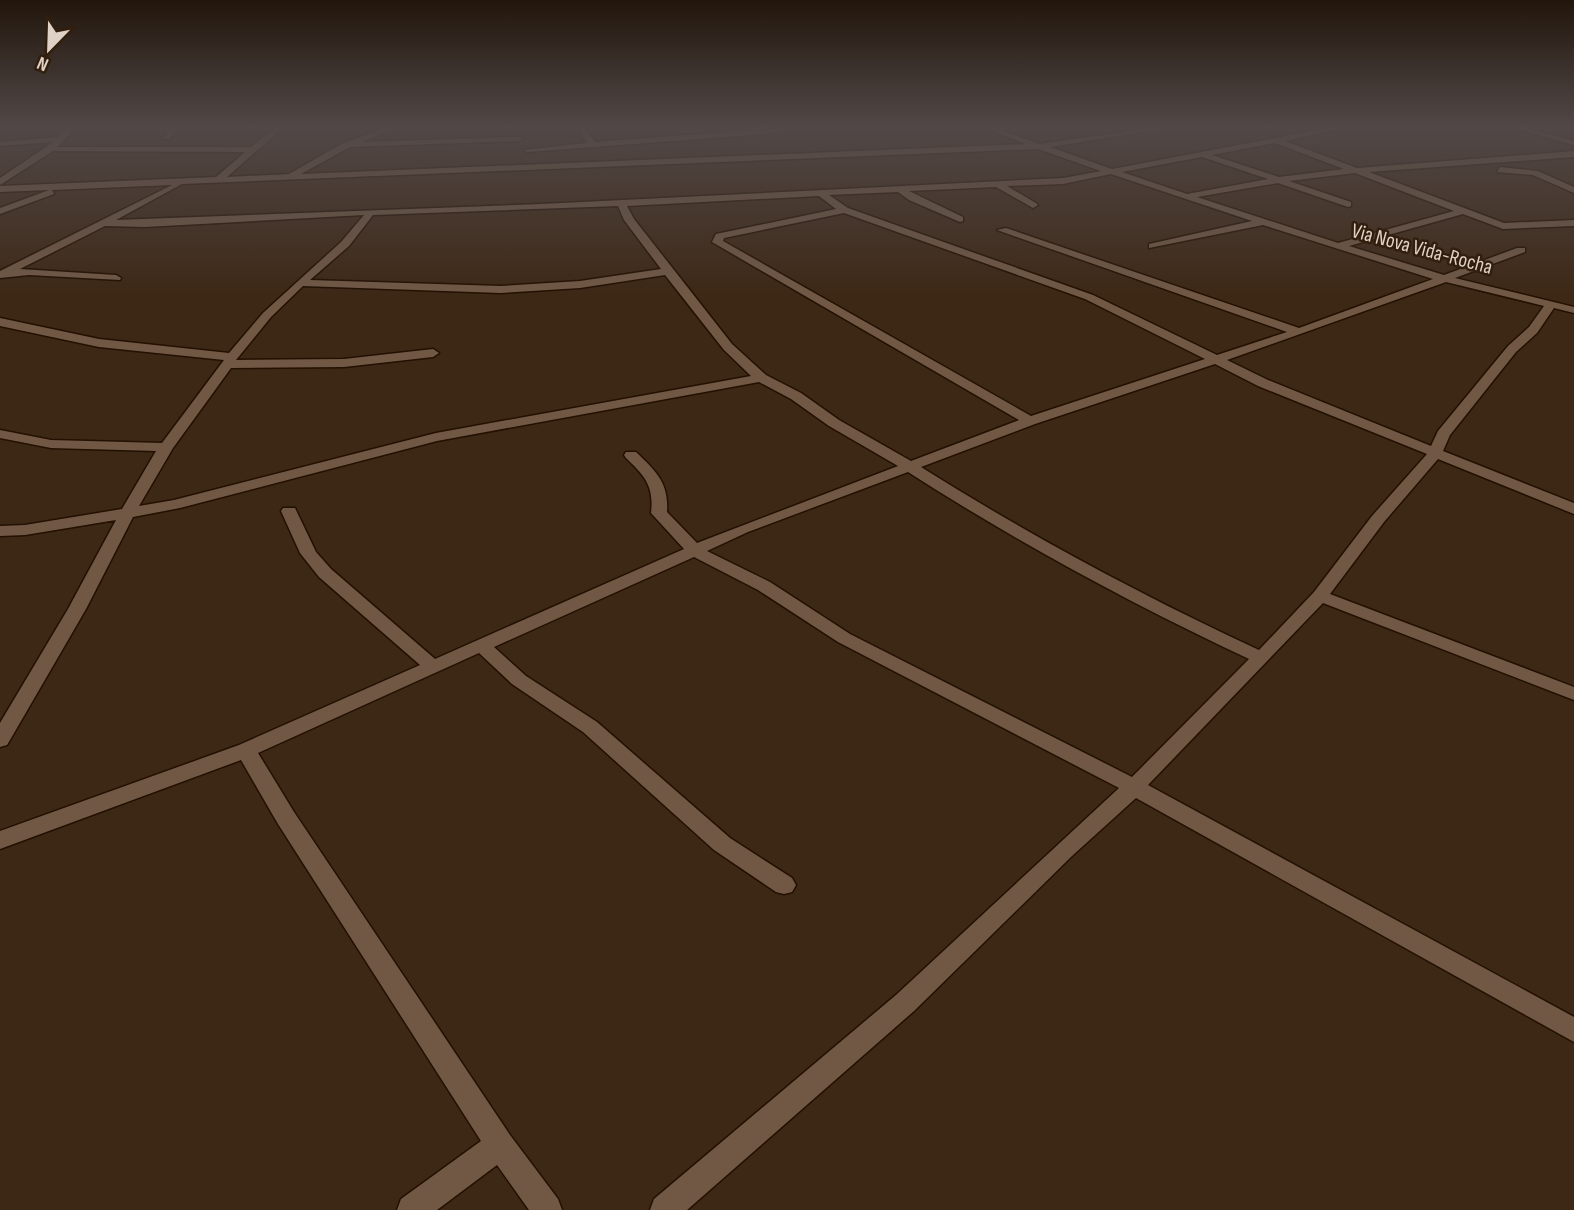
<svg xmlns="http://www.w3.org/2000/svg" width="1574" height="1210" font-family="'Sofia Sans Condensed',sans-serif">
<style>
.lines{fill:none;stroke-linecap:round;stroke-linejoin:round}
.minor-casing{stroke:#231001;stroke-width:3}
.minor{fill:#705845;fill-rule:evenodd}
.labels{text-anchor:middle;dominant-baseline:central;stroke-width:5;stroke-linejoin:round;paint-order:stroke}
.far-street-label{font-size:21px;fill:#dfd1c6;stroke:#321e0c}
</style>
<rect width="100%" height="100%" fill="#3d2816"/>
<g class="lines">
<defs>
<path id="minor" d="M69 126H77L58 147H251L276 126H285L227 177 289 174 343 143 390 126H401L362 142 519 137 523 139 519 141 350 147 301 174 1026 144 978 126H989L1040 144 1163 126H1182L1050 147 1112 169 1338 126H1353L1285 141 1357 168 1574 151V157L1369 172 1504 223 1574 220V226L1503 229 1463 214 1349 246 1444 275 1517 248H1525V252L1455 278 1574 307V313L1554 308 1537 333 1516 352 1450 435 1443 451 1574 503V514L1438 459 1384 522 1330 594 1574 687V700L1323 603 1148 785 1574 1017V1042L1136 798 1072 856 914 1011 687 1210H650L654 1199 896 995 1119 788 838 642 758 590 694 557 494 647 526 676 597 722 730 838 792 878 796 885 792 892 784 894 776 892 714 850 583 732 512 684 479 653 258 753 294 812 510 1135 558 1199 562 1210H529L497 1165 437 1210H397L401 1199 481 1141 278 824 241 760 0 849V831L239 745 420 665 319 577 300 553 281 511 283 508H295L316 552 331 569 435 659 684 549 651 513C654 486 645 476 626 458L624 455 626 452H636C656 471 669 483 667 512L697 543 898 466 829 426 791 399 759 382 437 441 180 508 133 517 86 609 10 740 7 745 0 747V723L68 609 116 520 25 535 0 536V526L25 525 122 509 156 451 51 448 0 438V430L51 440 162 443 224 360 99 347 0 326V318L99 339 229 353 263 313 341 242 364 215 145 227 105 226 20 269 116 275 121 278 120 280 29 275 0 278V271L172 185 52 190 54 194 0 214V208L49 190 0 192V186L216 177 245 152 53 151 0 185V178L53 142 0 146V142L58 137ZM1275 143 1344 169 1279 177 1212 155ZM1038 149 1101 171 1063 178 541 204 116 220 182 184ZM1202 157 1268 179 1187 194 1122 172ZM1355 173 1454 211 1338 243 1197 197 1278 183 1348 207 1351 206V202L1289 181ZM1111 174 1252 221 1149 244V248L1263 225 1433 279 1299 328 1006 228 997 230 1287 332 1217 355 1093 295 848 208 829 195 898 192 909 200 960 222 963 221V217L909 191 996 187 1033 208 1038 205 1036 203 1007 186 1063 184ZM819 196 836 209 716 234 712 242 1019 420 911 461 839 420 801 393 766 375 732 344 634 219 627 206ZM618 206 624 220 661 269 580 281 501 286 310 280 349 246 373 215ZM844 213 1085 299 1205 359 1031 416 723 241 724 238ZM665 275 724 350 751 376 436 433 174 500 139 506 173 448 231 368 344 367 433 357 439 353 433 349 344 359 236 360 271 317 303 286 501 293 580 288ZM1446 282 1544 306 1529 327 1508 346 1438 431 1431 446 1268 380 1227 360ZM1215 364 1258 386 1427 454 1372 516 1314 592 1259 650C1143 596 1029 535 921 467L1035 424ZM908 472C1017 542 1132 604 1249 659L1132 777 850 634 770 582 707 551 748 532Z
M172 126H180L169 139H163Z
M580 126H588L587 131 595 142 803 126 767 134 527 152 523 150 587 143 579 131Z
M1506 126H1518L1574 141V145Z
M1500 167 1538 171 1574 187V193L1533 175 1497 172Z"/>
</defs>
<use href="#minor" class="minor-casing"/>
<use href="#minor" class="minor"/>
</g>
<linearGradient id="sky" x2="0" y2="1"><stop stop-color="#22160c"/><stop offset="0.43" stop-color="#514847"/><stop offset="1" stop-color="#514847" stop-opacity="0"/></linearGradient>
<rect width="1574" height="295" fill="url(#sky)"/>
<g class="labels">
<g class="far-street-label">
<text transform="translate(1422 249) rotate(15)">Via Nova Vida-Rocha</text>
</g>
</g>
<g transform="translate(49 49) rotate(203)" stroke="#321e0c" stroke-width="5" paint-order="stroke">
<path d="M0-5L12 26L0 18L-12 26Z" fill="#dfd1c6"/>
<text y="-10" font-size="19" font-weight="bold" text-anchor="middle" fill="#dfd1c6">N</text>
</g>
</svg>
